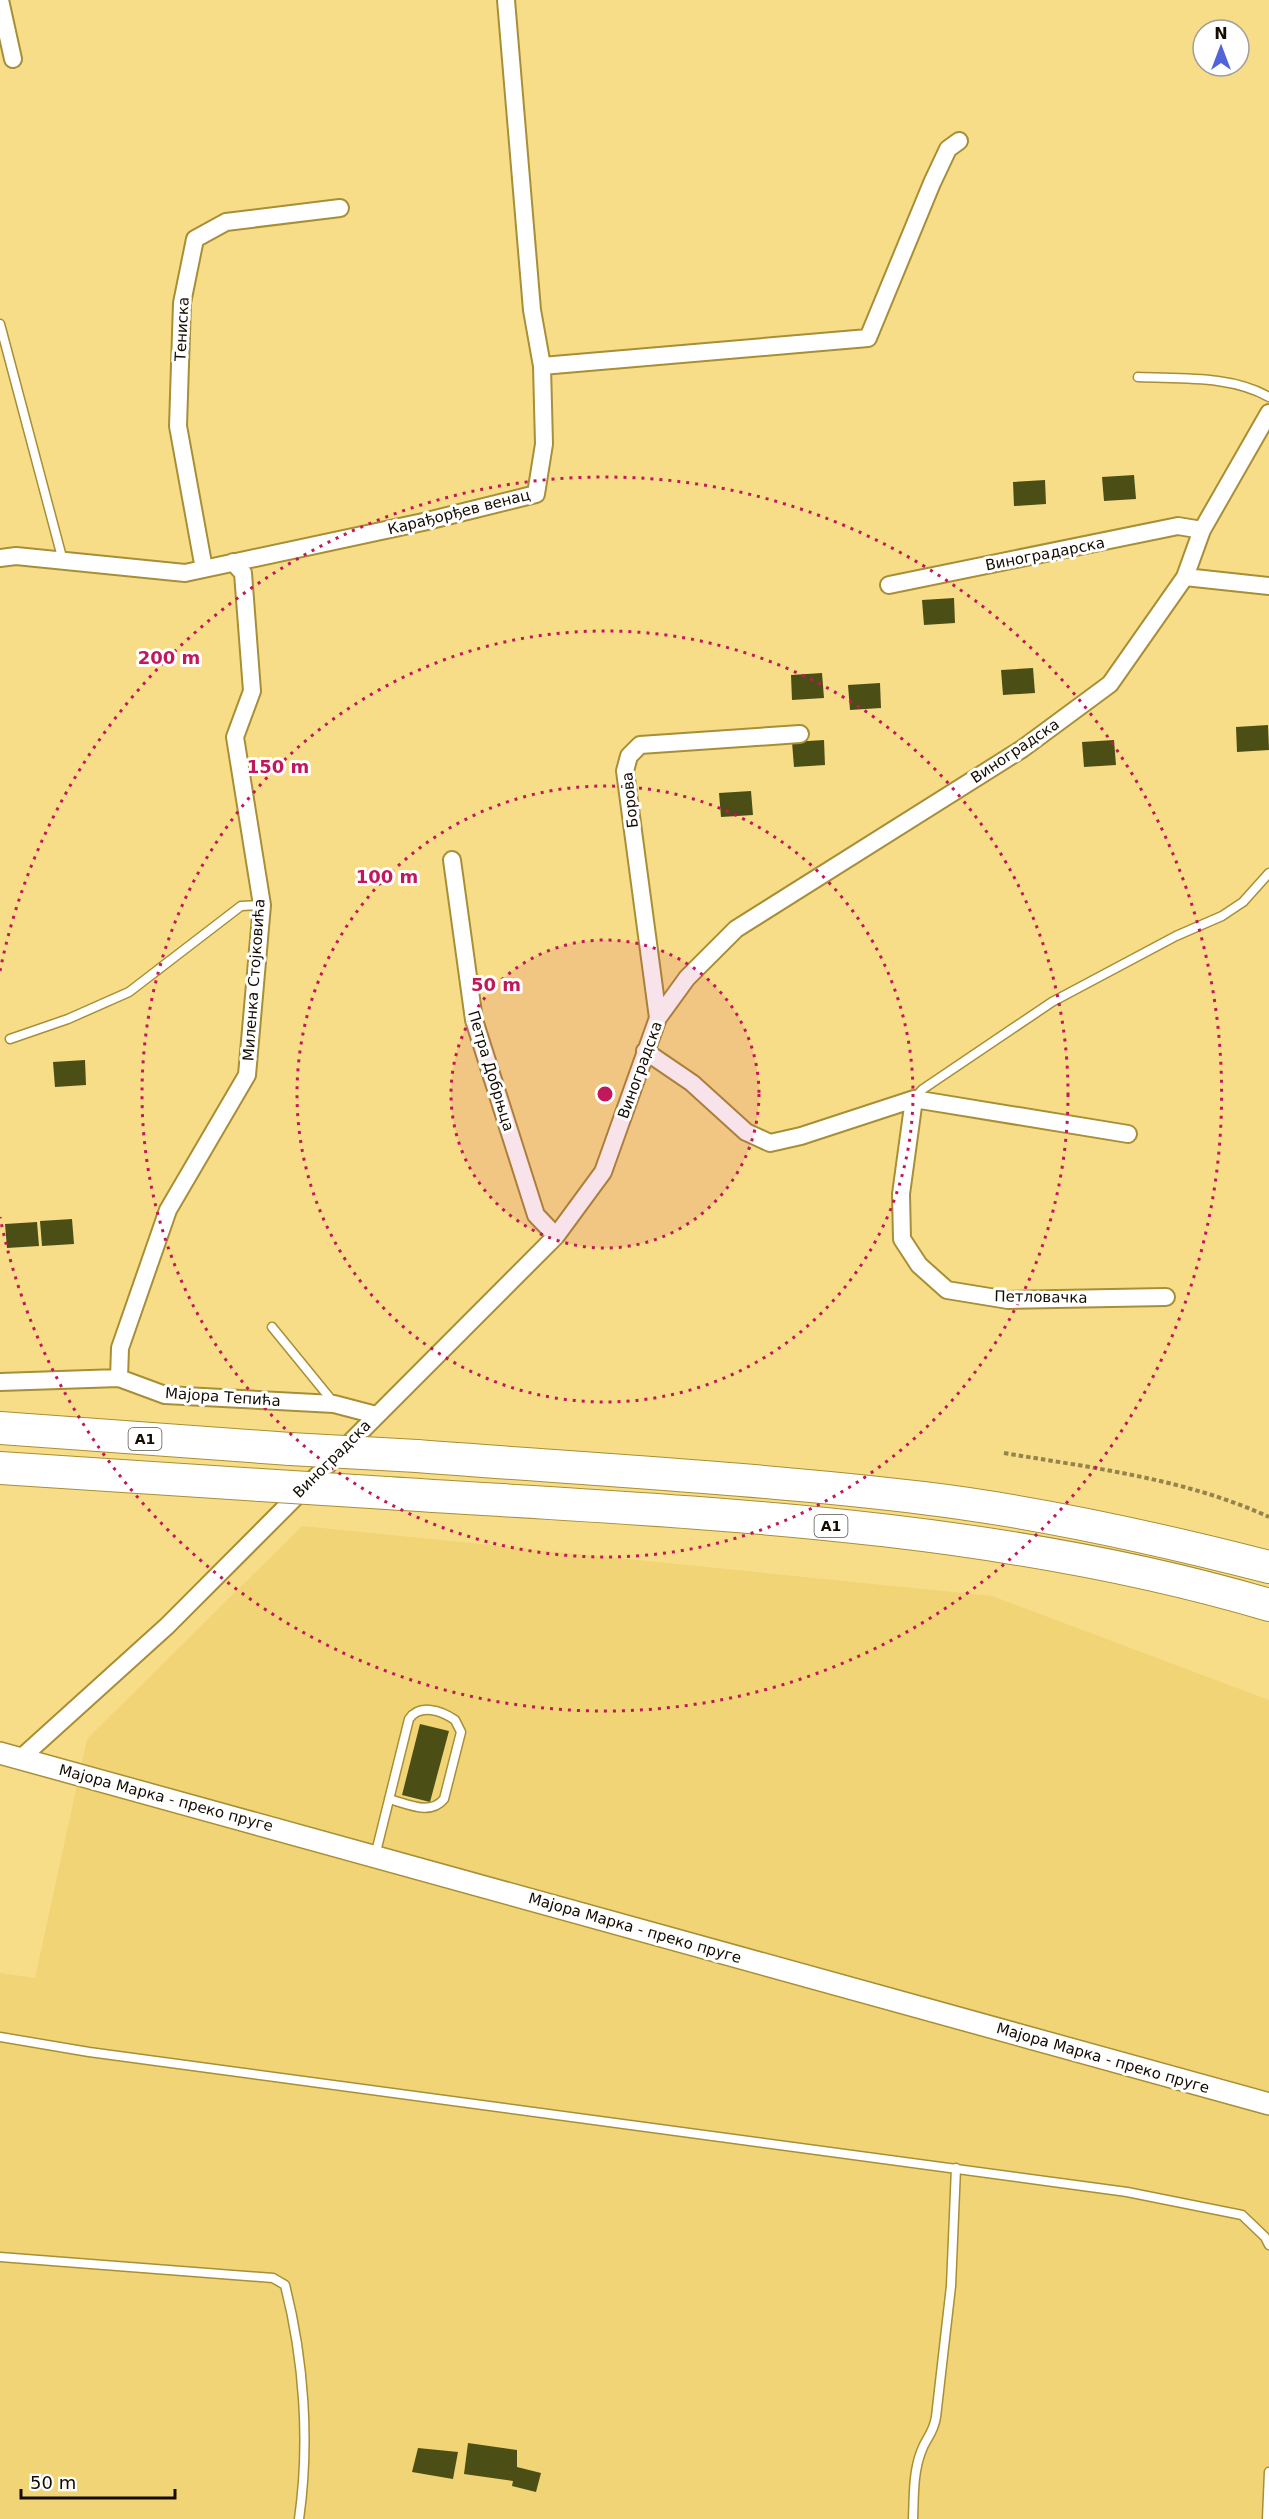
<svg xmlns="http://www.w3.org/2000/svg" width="1269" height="2519" font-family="'DejaVu Sans',sans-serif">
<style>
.built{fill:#f1d475}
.building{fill:#4b4e15}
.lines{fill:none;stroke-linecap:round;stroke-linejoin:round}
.service-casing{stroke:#a88e37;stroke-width:11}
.minor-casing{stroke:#a88e37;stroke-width:20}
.tertiary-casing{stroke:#a88e37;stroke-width:24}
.motorway-casing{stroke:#a88e37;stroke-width:34}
.path{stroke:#95834d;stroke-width:4;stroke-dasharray:4.5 3;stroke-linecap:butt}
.service{stroke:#fff;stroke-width:8}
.minor{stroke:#fff;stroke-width:16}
.tertiary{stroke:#fff;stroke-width:21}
.motorway{stroke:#fff;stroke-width:32}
.motorway-bridge-casing{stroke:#a88e37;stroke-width:34;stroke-linecap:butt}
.motorway-bridge{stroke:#fff;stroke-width:32}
.ring{fill:none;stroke:#c2185b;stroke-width:3;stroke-dasharray:3 6}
.labels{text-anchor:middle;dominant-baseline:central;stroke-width:6;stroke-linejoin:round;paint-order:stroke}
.shield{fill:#fff;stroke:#5a554c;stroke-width:1.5}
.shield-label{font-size:14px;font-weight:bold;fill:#140c00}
.street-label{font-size:15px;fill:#140c00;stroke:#fff}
.centre{fill:#c2185b;stroke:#fff;stroke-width:3}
.ring-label{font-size:18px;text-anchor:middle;font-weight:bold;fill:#c2185b;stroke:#fff;stroke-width:6;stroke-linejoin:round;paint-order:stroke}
</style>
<rect width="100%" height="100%" fill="#f8dd88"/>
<path class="built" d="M302 1526 992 1596 1269 1700V2519H0V1973L35 1978 87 1739Z"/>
<path class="building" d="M1134 475 1136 499 1104 501 1102 477Z
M1045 480 1046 504 1014 506 1013 482Z
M954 598 955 623 924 625 922 600Z
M1033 668 1035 693 1003 695 1001 670Z
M822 673 824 698 792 700 791 675Z
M880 683 881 708 850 710 848 685Z
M1268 725 1269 750 1237 752 1236 727Z
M824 740 825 765 794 767 792 742Z
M1114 740 1116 765 1084 767 1082 742Z
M751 791 753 815 721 817 719 793Z
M85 1060 86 1085 55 1087 53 1062Z
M72 1219 74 1244 42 1246 40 1221Z
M37 1222 39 1246 7 1248 5 1224Z
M420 1724 449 1731 430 1802 402 1795Z
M468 2443 517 2450V2467L541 2473 536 2492 512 2486 513 2481 464 2474Z
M418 2448 458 2452 453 2479 412 2472Z"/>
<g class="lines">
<defs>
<path id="service" d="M0 324 63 561
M1138 377C1180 379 1231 375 1269 397
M10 1039 68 1019 129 992 241 906 262 905
M914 1098 923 1089 1052 1002 1176 936 1222 916 1243 902 1269 873
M272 1327 334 1403
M375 1856 409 1719C420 1703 442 1711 455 1720L461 1732 444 1799C430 1816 408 1804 389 1799
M0 2037 89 2052 1127 2192 1242 2215 1265 2237 1269 2245
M0 2257 273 2278 285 2285C304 2360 310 2442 299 2519
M913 2519C914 2496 913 2473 921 2452 926 2437 933 2435 936 2417L951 2286 956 2168
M1267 2519 1269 2472"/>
<path id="minor" d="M0 0 13 59
M542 366 868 338 932 183 948 149 959 141
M0 558 16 556 185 573 423 522 536 494 544 444 542 366 532 310 506 0
M204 569 178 426 182 303 195 239 226 222 340 208
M1185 577 1269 586
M889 585 1178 526 1202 530
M452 860 474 1020 536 1215 556 1236
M658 1018 625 771 629 756 640 745 800 734
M645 1051 692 1083 746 1132 770 1143 801 1136 914 1099 1128 1134
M914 1099 901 1194 902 1239 919 1265 947 1290 1008 1300 1166 1297
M119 1378 120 1348 168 1210 247 1075 262 905 235 737 252 691 243 573 233 562
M0 1382 119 1378 165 1395 334 1404 376 1415
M21 1758 167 1626 556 1236 603 1172 658 1018 687 978 736 929 1022 749 1110 684 1185 577 1202 530 1269 413"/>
<path id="tertiary" d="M0 1753 1269 2104"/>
<path id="motorway" d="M0 1428 290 1449
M417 1456C585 1469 755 1478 923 1498 1039 1512 1156 1538 1269 1567
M0 1468 260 1485
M387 1493C679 1512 986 1521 1269 1605"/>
</defs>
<use href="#service" class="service-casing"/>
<use href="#minor" class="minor-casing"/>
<use href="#tertiary" class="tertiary-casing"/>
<use href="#motorway" class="motorway-casing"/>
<path class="path" d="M1004 1453C1093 1468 1187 1479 1269 1517"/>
<use href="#service" class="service"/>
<use href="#minor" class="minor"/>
<use href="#tertiary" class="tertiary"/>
<use href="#motorway" class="motorway"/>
<defs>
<path id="motorway-bridge" d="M290 1449 417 1456
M260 1485 387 1493"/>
</defs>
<use href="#motorway-bridge" class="motorway-bridge-casing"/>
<use href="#motorway-bridge" class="motorway-bridge"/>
</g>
<circle cx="605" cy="1094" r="154" fill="#c2185b" fill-opacity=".12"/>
<g class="ring">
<circle cx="605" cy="1094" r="154"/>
<circle cx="605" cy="1094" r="308"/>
<circle cx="605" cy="1094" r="463"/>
<path d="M0 971A617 617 0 1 1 0 1217"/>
</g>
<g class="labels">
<g class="shield">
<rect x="128.5" y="1428" width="33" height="22" rx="4.5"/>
<rect x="814.5" y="1515" width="33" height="22" rx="4.5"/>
</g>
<g class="shield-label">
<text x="145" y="1439">A1</text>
<text x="831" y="1526">A1</text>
</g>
<g class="street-label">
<text transform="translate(182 329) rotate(-87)">Тениска</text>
<text transform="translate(459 512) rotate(-14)">Карађорђев венац</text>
<text transform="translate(1045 554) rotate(-11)">Виноградарска</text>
<text transform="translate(1015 751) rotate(-34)">Виноградска</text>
<text transform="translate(630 800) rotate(-96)">Борова</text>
<text transform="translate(254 980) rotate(-86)">Миленка Стојковића</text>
<text transform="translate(640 1070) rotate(-70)">Виноградска</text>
<text transform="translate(491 1071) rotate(73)">Петра Добрњца</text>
<text transform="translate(1041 1297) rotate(1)">Петловачка</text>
<text transform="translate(223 1397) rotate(4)">Мајора Тепића</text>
<text transform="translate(332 1459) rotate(-45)">Виноградска</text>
<text transform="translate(166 1798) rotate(15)">Мајора Марка - преко пруге</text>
<text transform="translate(635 1928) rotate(16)">Мајора Марка - преко пруге</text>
<text transform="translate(1103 2058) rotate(16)">Мајора Марка - преко пруге</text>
</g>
</g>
<circle cx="605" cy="1094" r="9" class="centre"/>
<g class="ring-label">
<text x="169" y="664">200 m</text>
<text x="278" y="773">150 m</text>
<text x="387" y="883">100 m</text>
<text x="496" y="991">50 m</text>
</g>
<g transform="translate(1221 48)"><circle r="28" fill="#ffffff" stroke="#a19e99" stroke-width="1.5"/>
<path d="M0-4.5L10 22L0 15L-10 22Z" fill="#5063d8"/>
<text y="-9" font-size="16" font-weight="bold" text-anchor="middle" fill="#140c00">N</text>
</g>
<path d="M21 2489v9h154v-9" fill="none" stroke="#140c00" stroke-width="3"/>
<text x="30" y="2489" font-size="18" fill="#140c00" stroke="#ffffff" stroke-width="4.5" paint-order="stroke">50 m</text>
</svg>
